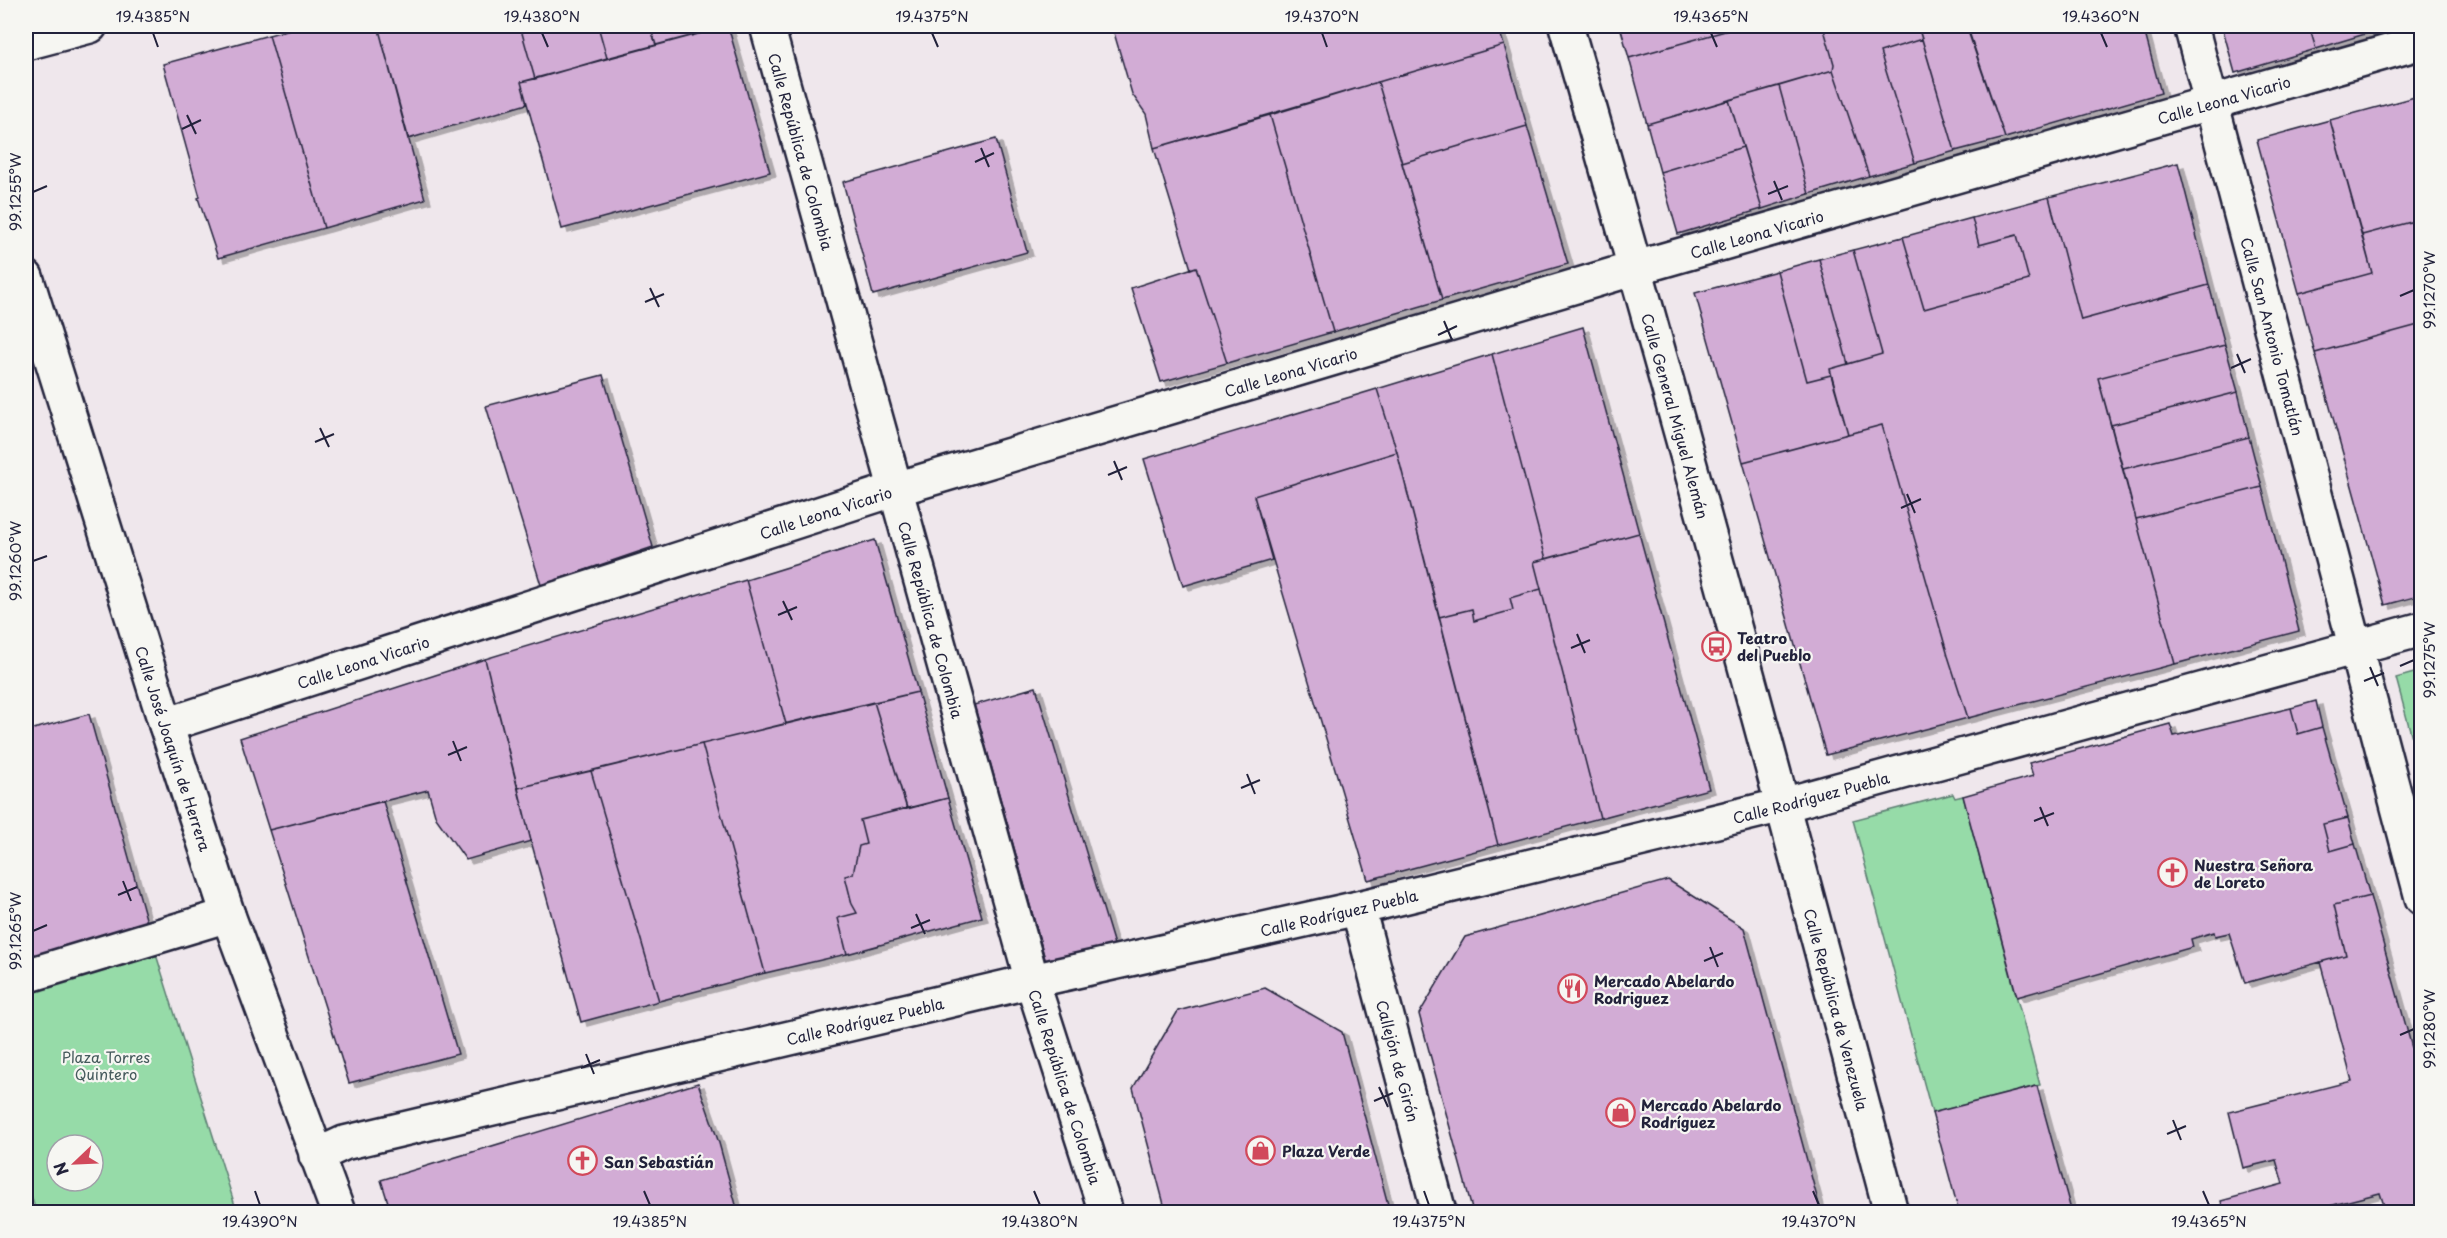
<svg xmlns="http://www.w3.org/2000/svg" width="2447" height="1238" font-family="'Playpen Sans',sans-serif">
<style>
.green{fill:#96dba8;stroke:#5c7e72;stroke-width:1.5;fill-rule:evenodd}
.building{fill:#d2acd5;stroke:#22223b;stroke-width:1.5;filter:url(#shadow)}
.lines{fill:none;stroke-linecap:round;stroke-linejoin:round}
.street-casing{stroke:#22223b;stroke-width:38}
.street{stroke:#f6f6f2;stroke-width:33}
.ticks{fill:none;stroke:#22223b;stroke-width:2}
.labels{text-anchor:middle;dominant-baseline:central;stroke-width:4.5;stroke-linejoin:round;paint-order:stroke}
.street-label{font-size:15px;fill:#22223b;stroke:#f6f6f2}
.poi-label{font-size:15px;font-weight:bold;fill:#22223b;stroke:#f6f6f2;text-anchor:start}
.park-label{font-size:15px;fill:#455a5c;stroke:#f6f6f2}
.neatline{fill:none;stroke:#22223b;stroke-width:2}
.ticks-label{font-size:15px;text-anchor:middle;fill:#22223b}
</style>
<defs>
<filter id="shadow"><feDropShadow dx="6" dy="4" stdDeviation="0" flood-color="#0004"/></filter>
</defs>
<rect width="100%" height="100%" fill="#efe7ec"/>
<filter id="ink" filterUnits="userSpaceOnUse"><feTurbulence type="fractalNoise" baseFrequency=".0167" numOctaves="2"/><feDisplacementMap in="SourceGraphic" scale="12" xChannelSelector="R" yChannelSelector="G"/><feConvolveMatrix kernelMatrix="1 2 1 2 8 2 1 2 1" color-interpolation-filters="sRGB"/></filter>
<g filter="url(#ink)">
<path class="green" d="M2421 671H2422L2421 771 2396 678Z
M1953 794 1955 798 1963 796 2040 1085 1932 1113 1853 820Z
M154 948 237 1212H36L26 1178V988ZM57 1145H93V1181H57Z"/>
<path class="building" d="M301 26H378L425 199 324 228 269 35Z
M378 26H520L535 79 521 82 527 104 408 139Z
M520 26H598L607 58 535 79Z
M598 26H650L656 45 607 58Z
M650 26H728L656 45Z
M728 26 770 172 562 229 521 82Z
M1112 26H1498L1504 45 1154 148 1146 114 1132 94Z
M1620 26H1743L1629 58Z
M1743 26H1823L1834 64 1833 70 1647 124 1629 58Z
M1823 26H1918L1922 39 1880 52 1915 163 1869 176 1833 70 1834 64Z
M1918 26H1967L2005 138 1955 151Z
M1967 26H2003L1969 34Z
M2003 26H2143L2161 93 2005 138 1969 34Z
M2222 26H2309L2316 49 2235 73Z
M2309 26H2391L2316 49Z
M269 35 324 228 218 258 198 198 200 197 163 64Z
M1922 39 1955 151 1915 163 1880 52Z
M1504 45 1527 126 1402 163 1378 82Z
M1833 70 1869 176 1809 194 1779 86Z
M1378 82 1442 300 1333 332 1270 115Z
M1779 86 1809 194 1762 209 1729 100Z
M2422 95V219L2362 235 2330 120Z
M1729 100 1743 147 1660 172 1647 124Z
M1270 115 1333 332 1227 363 1196 267 1191 269 1154 148Z
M2330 120 2372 273 2299 293 2257 140Z
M1527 126 1568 264 1442 300 1402 163Z
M996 139 1027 252 873 295 843 182Z
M1743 147 1762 209 1678 234 1660 172Z
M2178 163 2209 285 2081 320 2049 197Z
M2049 197 2081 320 2209 285 2225 345 2098 378 2175 664 1968 718 1948 656 1882 425 1848 434 1830 369 1882 354 1853 250 1903 237 1924 309 2029 280 2017 235 1979 245 1972 218Z
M1972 218 1979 245 2017 235 2029 280 1924 309 1903 237Z
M2422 219V324L2315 353 2299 293 2372 273 2362 235Z
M1853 250 1882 354 1848 364 1819 259Z
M1819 259 1848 364 1830 369 1831 375 1807 381 1777 271Z
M1196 267 1227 363 1161 382 1131 288Z
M1777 271 1807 381 1831 375 1848 434 1743 462 1695 293Z
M2422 324V595L2385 605 2315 353Z
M1583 327 1639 533 1546 559 1492 354Z
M2225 345 2238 392 2111 425 2098 378Z
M1492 354 1546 559 1534 562 1541 589 1510 598 1513 610 1474 621 1472 609 1439 617 1397 452 1377 389Z
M603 375 653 547 541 585 486 406Z
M1377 389 1397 452 1254 496 1272 560 1183 586 1144 459Z
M2238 392 2249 437 2123 469 2111 425Z
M1882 425 1948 656 1968 718 1826 755 1743 462Z
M2249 437 2262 487 2136 519 2123 469Z
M1397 452 1498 845 1368 880 1254 496Z
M2262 487 2299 631 2175 664 2136 519Z
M1639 533 1709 789 1600 818 1534 562Z
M875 540 918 692 786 724 746 580Z
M746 580 786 724 518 788 485 659Z
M1541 589 1600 818 1498 845 1439 617 1472 609 1474 621 1513 610 1510 598Z
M485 659 531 841 466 860 436 818 428 790 269 830 240 738Z
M1036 687 1115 948 1047 966 974 705Z
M918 692 948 798 907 809 874 702Z
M2316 701 2322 727 2298 734 2291 708Z
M874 702 907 808 860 820 866 844 859 846 853 874 845 876 852 904 857 913 838 918 847 954 765 973 702 744Z
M2291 708 2298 734 2322 727 2348 818 2323 824 2330 851 2355 844 2370 896 2334 905 2346 955 2245 983 2229 933 2215 936 2214 932 2191 939 2193 947 2017 997 1963 796 2033 776 2029 763 2170 724 2174 736Z
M89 714 150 933 26 974V731Z
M702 744 765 973 659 1001 591 771Z
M591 771 659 1001 581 1022 531 841 518 788Z
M948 798 982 917 847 954 838 918 857 913 852 904 845 876 853 874 859 846 866 844 860 820Z
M383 801 458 1054 349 1083 269 830Z
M2348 818 2355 844 2330 851 2323 824Z
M1668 880 1744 928 1821 1212H1473L1419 1014 1465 937Z
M2370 896 2422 1084V1210L2411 1212H2386L2380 1193 2306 1212H2224L2221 1201 2283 1184 2276 1160 2243 1168 2229 1112 2352 1081 2320 962 2346 955 2334 905Z
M1265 988 1342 1032 1390 1212H1166L1133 1088 1178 1011Z
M698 1083 719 1143 738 1212H391L381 1180Z
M2037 1086 2071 1210 2063 1212H1959L1932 1113Z"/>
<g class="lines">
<defs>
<g id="street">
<path id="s1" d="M767 26 1032 981 1106 1212"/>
<path id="s2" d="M1566 26C1680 420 1786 816 1891 1212"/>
<path id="s3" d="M2191 26 2422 898"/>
<path d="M26 43 90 26"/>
<path id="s4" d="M26 277 166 725 228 915 338 1212"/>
<path id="s5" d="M166 725 896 489 1636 268 2422 42"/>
<path id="s6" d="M1358 908 1439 1212"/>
<path d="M26 976 228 915"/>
<path id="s7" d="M316 1156 344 1143 1032 981 1358 908 1783 805 2422 629"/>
</g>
</defs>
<use href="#street" class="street-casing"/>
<use href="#street" class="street"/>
</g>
</g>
<path class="ticks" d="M153 33 158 47M542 33 548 47M932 33 938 47M1322 33 1327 47M1711 33 1717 47M2101 33 2107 47M187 115 196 134M182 129 201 120M981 148 989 167M975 162 994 153M1774 181 1782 200M33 192 47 186M1768 194 1788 186M650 288 659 307M2400 296 2414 290M645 302 664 294M1444 321 1452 340M1438 335 1457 326M2237 354 2245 373M2231 368 2251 359M320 428 329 447M315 442 334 434M1114 461 1122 480M1108 475 1127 467M1907 494 1915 513M1901 508 1921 499M33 561 47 556M783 601 792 620M778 615 797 607M1577 634 1585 653M1571 648 1590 640M2400 666 2414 660M2370 667 2378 686M2364 681 2384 673M453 741 461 761M448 755 467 747M1247 774 1255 794M1241 788 1260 780M2040 807 2048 826M2034 821 2054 813M123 881 131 901M118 895 137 887M916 914 925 934M911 928 930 920M33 931 47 925M1710 947 1718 967M1704 961 1723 953M2400 1035 2414 1029M586 1054 594 1074M581 1068 600 1060M1379 1087 1388 1107M1374 1101 1393 1093M2173 1120 2181 1140M2167 1134 2186 1126M255 1191 260 1205M644 1191 650 1205M1034 1191 1040 1205M1424 1191 1429 1205M1813 1191 1819 1205M2203 1191 2209 1205"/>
<defs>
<symbol id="bus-ring" viewBox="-11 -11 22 22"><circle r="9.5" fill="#f6f6f2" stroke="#d1495b" stroke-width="1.5"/><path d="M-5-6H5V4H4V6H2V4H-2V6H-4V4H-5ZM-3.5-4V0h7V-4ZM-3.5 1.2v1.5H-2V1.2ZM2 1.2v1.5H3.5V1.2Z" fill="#d1495b"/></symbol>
<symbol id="church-ring" viewBox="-11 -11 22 22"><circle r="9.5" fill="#f6f6f2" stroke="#d1495b" stroke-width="1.5"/><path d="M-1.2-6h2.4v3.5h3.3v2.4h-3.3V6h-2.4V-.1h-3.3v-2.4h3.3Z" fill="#d1495b"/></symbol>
<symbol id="restaurant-ring" viewBox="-11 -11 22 22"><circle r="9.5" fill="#f6f6f2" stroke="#d1495b" stroke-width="1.5"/><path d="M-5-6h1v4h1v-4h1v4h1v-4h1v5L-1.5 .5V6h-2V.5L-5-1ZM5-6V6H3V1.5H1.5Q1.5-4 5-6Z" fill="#d1495b"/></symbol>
<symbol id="shop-ring" viewBox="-11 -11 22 22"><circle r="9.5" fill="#f6f6f2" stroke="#d1495b" stroke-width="1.5"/><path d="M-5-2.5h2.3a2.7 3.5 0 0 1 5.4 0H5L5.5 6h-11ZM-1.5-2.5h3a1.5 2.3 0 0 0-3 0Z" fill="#d1495b"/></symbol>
</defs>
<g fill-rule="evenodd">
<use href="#bus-ring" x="1700" y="630" width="33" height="33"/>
<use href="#church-ring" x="2156" y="856" width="33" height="33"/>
<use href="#restaurant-ring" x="1556" y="972" width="33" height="33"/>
<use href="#shop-ring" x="1604" y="1096" width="33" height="33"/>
<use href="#shop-ring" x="1244" y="1134" width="33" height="33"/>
<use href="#church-ring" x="566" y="1144" width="33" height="33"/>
</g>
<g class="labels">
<g class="street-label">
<text stroke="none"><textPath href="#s5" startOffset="2151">Calle Leona Vicario</textPath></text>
<text stroke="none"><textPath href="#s1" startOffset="130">Calle República de Colombia</textPath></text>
<text stroke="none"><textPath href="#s5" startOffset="1665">Calle Leona Vicario</textPath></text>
<text stroke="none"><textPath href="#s3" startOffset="321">Calle San Antonio Tomatlán</textPath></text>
<text stroke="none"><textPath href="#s5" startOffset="1179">Calle Leona Vicario</textPath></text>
<text stroke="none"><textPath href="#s2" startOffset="405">Calle General Miguel Alemán</textPath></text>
<text stroke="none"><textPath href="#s5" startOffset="693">Calle Leona Vicario</textPath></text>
<text stroke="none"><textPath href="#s1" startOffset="616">Calle República de Colombia</textPath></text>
<text stroke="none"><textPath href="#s5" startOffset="207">Calle Leona Vicario</textPath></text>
<text stroke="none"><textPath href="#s4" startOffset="494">Calle José Joaquín de Herrera</textPath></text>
<text stroke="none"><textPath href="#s7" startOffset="1538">Calle Rodríguez Puebla</textPath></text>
<text stroke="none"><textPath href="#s7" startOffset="1052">Calle Rodríguez Puebla</textPath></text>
<text stroke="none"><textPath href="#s2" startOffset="1020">Calle República de Venezuela</textPath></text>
<text stroke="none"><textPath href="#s7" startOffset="566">Calle Rodríguez Puebla</textPath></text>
<text stroke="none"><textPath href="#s6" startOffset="158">Callejón de Girón</textPath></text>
<text stroke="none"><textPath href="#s1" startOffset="1102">Calle República de Colombia</textPath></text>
</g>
<g class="poi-label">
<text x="1737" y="637">Teatro<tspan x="1737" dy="17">del Pueblo</tspan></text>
<text x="2194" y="864">Nuestra Señora<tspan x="2194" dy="17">de Loreto</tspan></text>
<text x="1594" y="980">Mercado Abelardo<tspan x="1594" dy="17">Rodriguez</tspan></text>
<text x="1641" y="1104">Mercado Abelardo<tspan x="1641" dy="17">Rodríguez</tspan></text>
<text x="1282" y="1150">Plaza Verde</text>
<text x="604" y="1161">San Sebastián</text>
</g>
<g class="park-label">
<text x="106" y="1056">Plaza Torres<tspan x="106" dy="17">Quintero</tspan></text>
</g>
</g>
<rect width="2447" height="1238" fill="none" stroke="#f6f6f2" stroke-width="66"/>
<g transform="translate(75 1163) rotate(247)"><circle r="28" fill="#f6f6f2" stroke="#a1a1a9" stroke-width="1.5"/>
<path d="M0-4.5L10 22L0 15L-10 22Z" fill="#d1495b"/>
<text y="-9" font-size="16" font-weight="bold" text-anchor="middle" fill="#22223b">N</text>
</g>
<rect x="33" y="33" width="2381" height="1172" class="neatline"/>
<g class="ticks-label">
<text x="153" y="22">19.4385°N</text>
<text x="542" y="22">19.4380°N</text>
<text x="932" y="22">19.4375°N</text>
<text x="1322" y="22">19.4370°N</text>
<text x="1711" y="22">19.4365°N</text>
<text x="2101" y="22">19.4360°N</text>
<text transform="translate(16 192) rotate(-90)" y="5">99.1255°W</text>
<text transform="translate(2430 290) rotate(-90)" y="5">99.1270°W</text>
<text transform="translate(16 561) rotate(-90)" y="5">99.1260°W</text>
<text transform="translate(2430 660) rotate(-90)" y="5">99.1275°W</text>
<text transform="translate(16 931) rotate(-90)" y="5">99.1265°W</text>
<text transform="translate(2430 1029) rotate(-90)" y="5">99.1280°W</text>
<text x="260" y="1227">19.4390°N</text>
<text x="650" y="1227">19.4385°N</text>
<text x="1040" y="1227">19.4380°N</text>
<text x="1429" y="1227">19.4375°N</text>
<text x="1819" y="1227">19.4370°N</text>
<text x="2209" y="1227">19.4365°N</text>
</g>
</svg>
